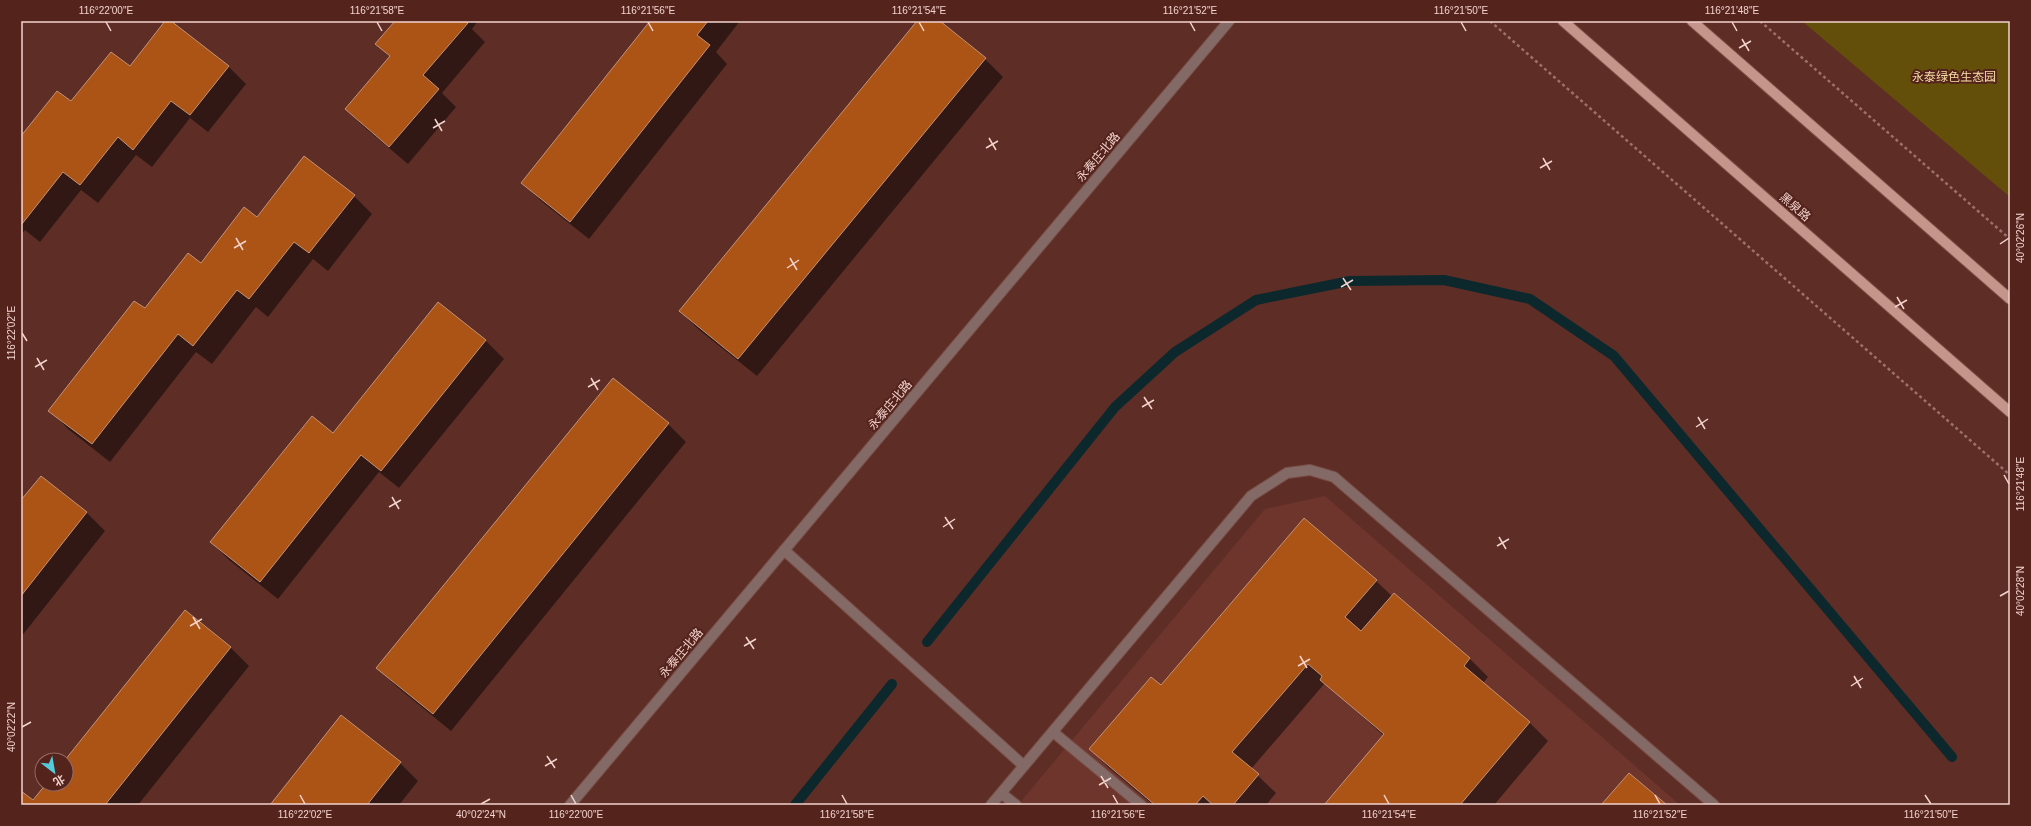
<svg xmlns="http://www.w3.org/2000/svg" width="2031" height="826" font-family="Helvetica,'Noto Sans SC',sans-serif">
<style>
.built{fill:#6e352d}
.green{fill:#644f0a}
.shadow{fill:#0007}
.lines{fill:none;stroke-linecap:round;stroke-linejoin:round}
.stream{stroke:#0c282c;stroke-width:10}
.building{fill:#ac5416;stroke:#c49276}
.minor-casing{stroke:#794c44;stroke-width:12}
.major-casing{stroke:#794c44;stroke-width:12}
.path{stroke:#9b726b;stroke-width:2.5;stroke-dasharray:3 3;stroke-linecap:butt}
.minor{stroke:#836a66;stroke-width:10}
.major{stroke:#c5948b;stroke-width:10}
.ticks{fill:none;stroke:#f3d3cd;stroke-width:1.5}
.labels{text-anchor:middle;dominant-baseline:central;stroke-width:4;stroke-linejoin:round;paint-order:stroke}
.park-label{font-size:12px;fill:#f5dfa4;stroke:#53231c}
.street-label{font-size:12px;fill:#f3d3cd;stroke:#53231c}
.neatline{fill:none;stroke:#f3d3cd;stroke-width:1.5}
.ticks-label{font-size:10px;text-anchor:middle;fill:#f3d3cd}
</style>
<rect width="100%" height="100%" fill="#5e2e26"/>
<path class="built" d="M1325 496 1680 805H1018L1265 509Z"/>
<path class="green" d="M1802 21H2010V197Z"/>
<path class="shadow" d="M166 21H170L228 66 246 84 208 132 190 118 152 167 136 155 98 203 81 190 40 242 25 230 21 235V138L57 92 71 103 130 68Z
M396 21H478L472 29 485 42 442 93 456 107 408 164 364 127 346 109 390 57 377 44Z
M651 21H740L716 52 727 64 589 239 541 201 523 183Z
M919 21H938L985 59 1003 77 757 376 698 329 680 311Z
M354 196 372 214 328 271 313 259 268 317 256 307 212 364 196 352 110 462 68 429 50 410 145 310 257 218Z
M486 341 504 359 399 488 379 472 278 599 229 560 211 542 333 434Z
M613 380 668 424 686 442 451 731 396 686 378 668Z
M41 477 87 513 105 531 21 637V502Z
M1376 581 1392 596 1394 594 1470 659 1488 677 1483 683 1530 723 1548 741 1494 805H1325L1384 736 1325 683 1251 769 1276 793 1266 805H1153L1108 767 1090 749 1162 687Z
M185 611 231 648 249 666 138 805H21V792L33 802 47 784H66Z
M400 763 418 781 399 805H271Z"/>
<g class="lines">
<path class="stream" d="M927 642 1115 407 1175 352 1256 300 1350 281 1444 280 1530 299 1614 356 1952 757
M795 805 892 684"/>
</g>
<path class="building" d="M165 21H171L229 66 190 115 171 101 133 150 118 137 80 185 63 172 22 224 21 136 57 91 71 101 111 52 130 66Z
M395 21H465L468 23 423 75 439 89 389 147 345 109 390 56 375 44Z
M650 21H708L697 35 710 45 570 222 521 183Z
M917 21H940L986 58 738 359 679 311Z
M304 156 355 195 309 253 294 242 249 299 237 290 193 346 178 334 92 444 48 411 134 301 145 308 188 253 201 263 244 207 257 217Z
M438 302 486 340 381 471 361 455 260 582 210 542 312 416 333 433Z
M613 378 669 423 433 714 376 668Z
M41 476 87 512 21 596V500Z
M1304 518 1377 580 1345 617 1361 631 1394 593 1470 658 1464 666 1530 722 1460 805H1324L1384 734 1320 680 1322 676 1308 664 1232 752 1259 774 1233 805H1213L1203 796 1195 805H1155L1089 749 1151 677 1161 685Z
M185 610 231 647 105 805H21V791L33 800 46 784H66L65 760Z
M341 715 401 762 367 805H270Z
M1629 773 1667 805H1601Z"/>
<g class="lines">
<defs>
<path id="minor" d="M784 550 1024 766
M1053 732 1141 805
M1001 793 1016 805
M570 805 1229 21
M991 805 1251 496 1287 473 1310 470 1334 477 1714 805"/>
<path id="major" d="M1563 21 2010 412
M1692 21 2010 299"/>
</defs>
<use href="#minor" class="minor-casing"/>
<use href="#major" class="major-casing"/>
<path class="path" d="M1490 21 2010 475
M1760 21 2010 239"/>
<use href="#minor" class="minor"/>
<use href="#major" class="major"/>
</g>
<path class="ticks" d="M106 22 111 31M377 22 382 31M648 22 653 31M919 22 924 31M1190 22 1195 31M1461 22 1466 31M1732 22 1737 31M1742 39 1749 51M1739 48 1751 41M435 119 442 131M433 128 445 121M989 138 996 150M986 148 998 141M1543 158 1550 170M1540 168 1552 161M236 238 243 250M2000 244 2009 238M234 248 246 241M790 258 797 270M787 268 799 260M1343 278 1351 290M1341 287 1353 280M1897 297 1904 309M1895 307 1907 300M22 333 27 341M37 358 44 370M35 367 47 360M591 378 598 390M588 387 600 380M1144 397 1152 409M1142 407 1154 400M1698 417 1705 429M1696 427 1708 419M2004 475 2009 484M392 497 399 509M389 507 401 500M945 517 953 529M943 527 955 519M1499 537 1506 549M1497 546 1509 539M2000 596 2009 591M193 617 200 629M190 626 202 619M746 637 754 649M744 646 756 639M1300 656 1307 668M1298 666 1310 659M1854 676 1861 688M1851 686 1863 678M22 727 31 722M547 756 555 768M545 766 557 759M1101 776 1108 788M1099 785 1111 778M300 795 305 804M571 795 576 804M842 795 847 804M1113 795 1118 804M1384 795 1389 804M1655 795 1660 804M1925 795 1931 804M481 804 490 799"/>
<g class="labels">
<g class="park-label">
<text x="1954" y="77">永泰绿色生态园</text>
</g>
<g class="street-label">
<text transform="translate(1098 157) rotate(-50)">永泰庄北路</text>
<text transform="translate(1795 207) rotate(41)">黑泉路</text>
<text transform="translate(890 405) rotate(-50)">永泰庄北路</text>
<text transform="translate(681 653) rotate(-50)">永泰庄北路</text>
</g>
</g>
<rect width="2031" height="826" fill="none" stroke="#53231c" stroke-width="44"/>
<g transform="translate(54 772) rotate(149)"><circle r="19" fill="#53231c" stroke="#936963"/>
<path d="M0-3L7 15L0 10L-7 15Z" fill="#54cadd"/>
<text y="-6" font-size="11" font-weight="bold" text-anchor="middle" fill="#f3d3cd">北</text>
</g>
<rect x="22" y="22" width="1987" height="782" class="neatline"/>
<g class="ticks-label">
<text x="106" y="14">116°22'00"E</text>
<text x="377" y="14">116°21'58"E</text>
<text x="648" y="14">116°21'56"E</text>
<text x="919" y="14">116°21'54"E</text>
<text x="1190" y="14">116°21'52"E</text>
<text x="1461" y="14">116°21'50"E</text>
<text x="1732" y="14">116°21'48"E</text>
<text transform="translate(2020 238) rotate(-90)" y="4">40°02'26"N</text>
<text transform="translate(11 333) rotate(-90)" y="4">116°22'02"E</text>
<text transform="translate(2020 484) rotate(-90)" y="4">116°21'48"E</text>
<text transform="translate(2020 591) rotate(-90)" y="4">40°02'28"N</text>
<text transform="translate(11 727) rotate(-90)" y="4">40°02'22"N</text>
<text x="305" y="818">116°22'02"E</text>
<text x="481" y="818">40°02'24"N</text>
<text x="576" y="818">116°22'00"E</text>
<text x="847" y="818">116°21'58"E</text>
<text x="1118" y="818">116°21'56"E</text>
<text x="1389" y="818">116°21'54"E</text>
<text x="1660" y="818">116°21'52"E</text>
<text x="1931" y="818">116°21'50"E</text>
</g>
</svg>
